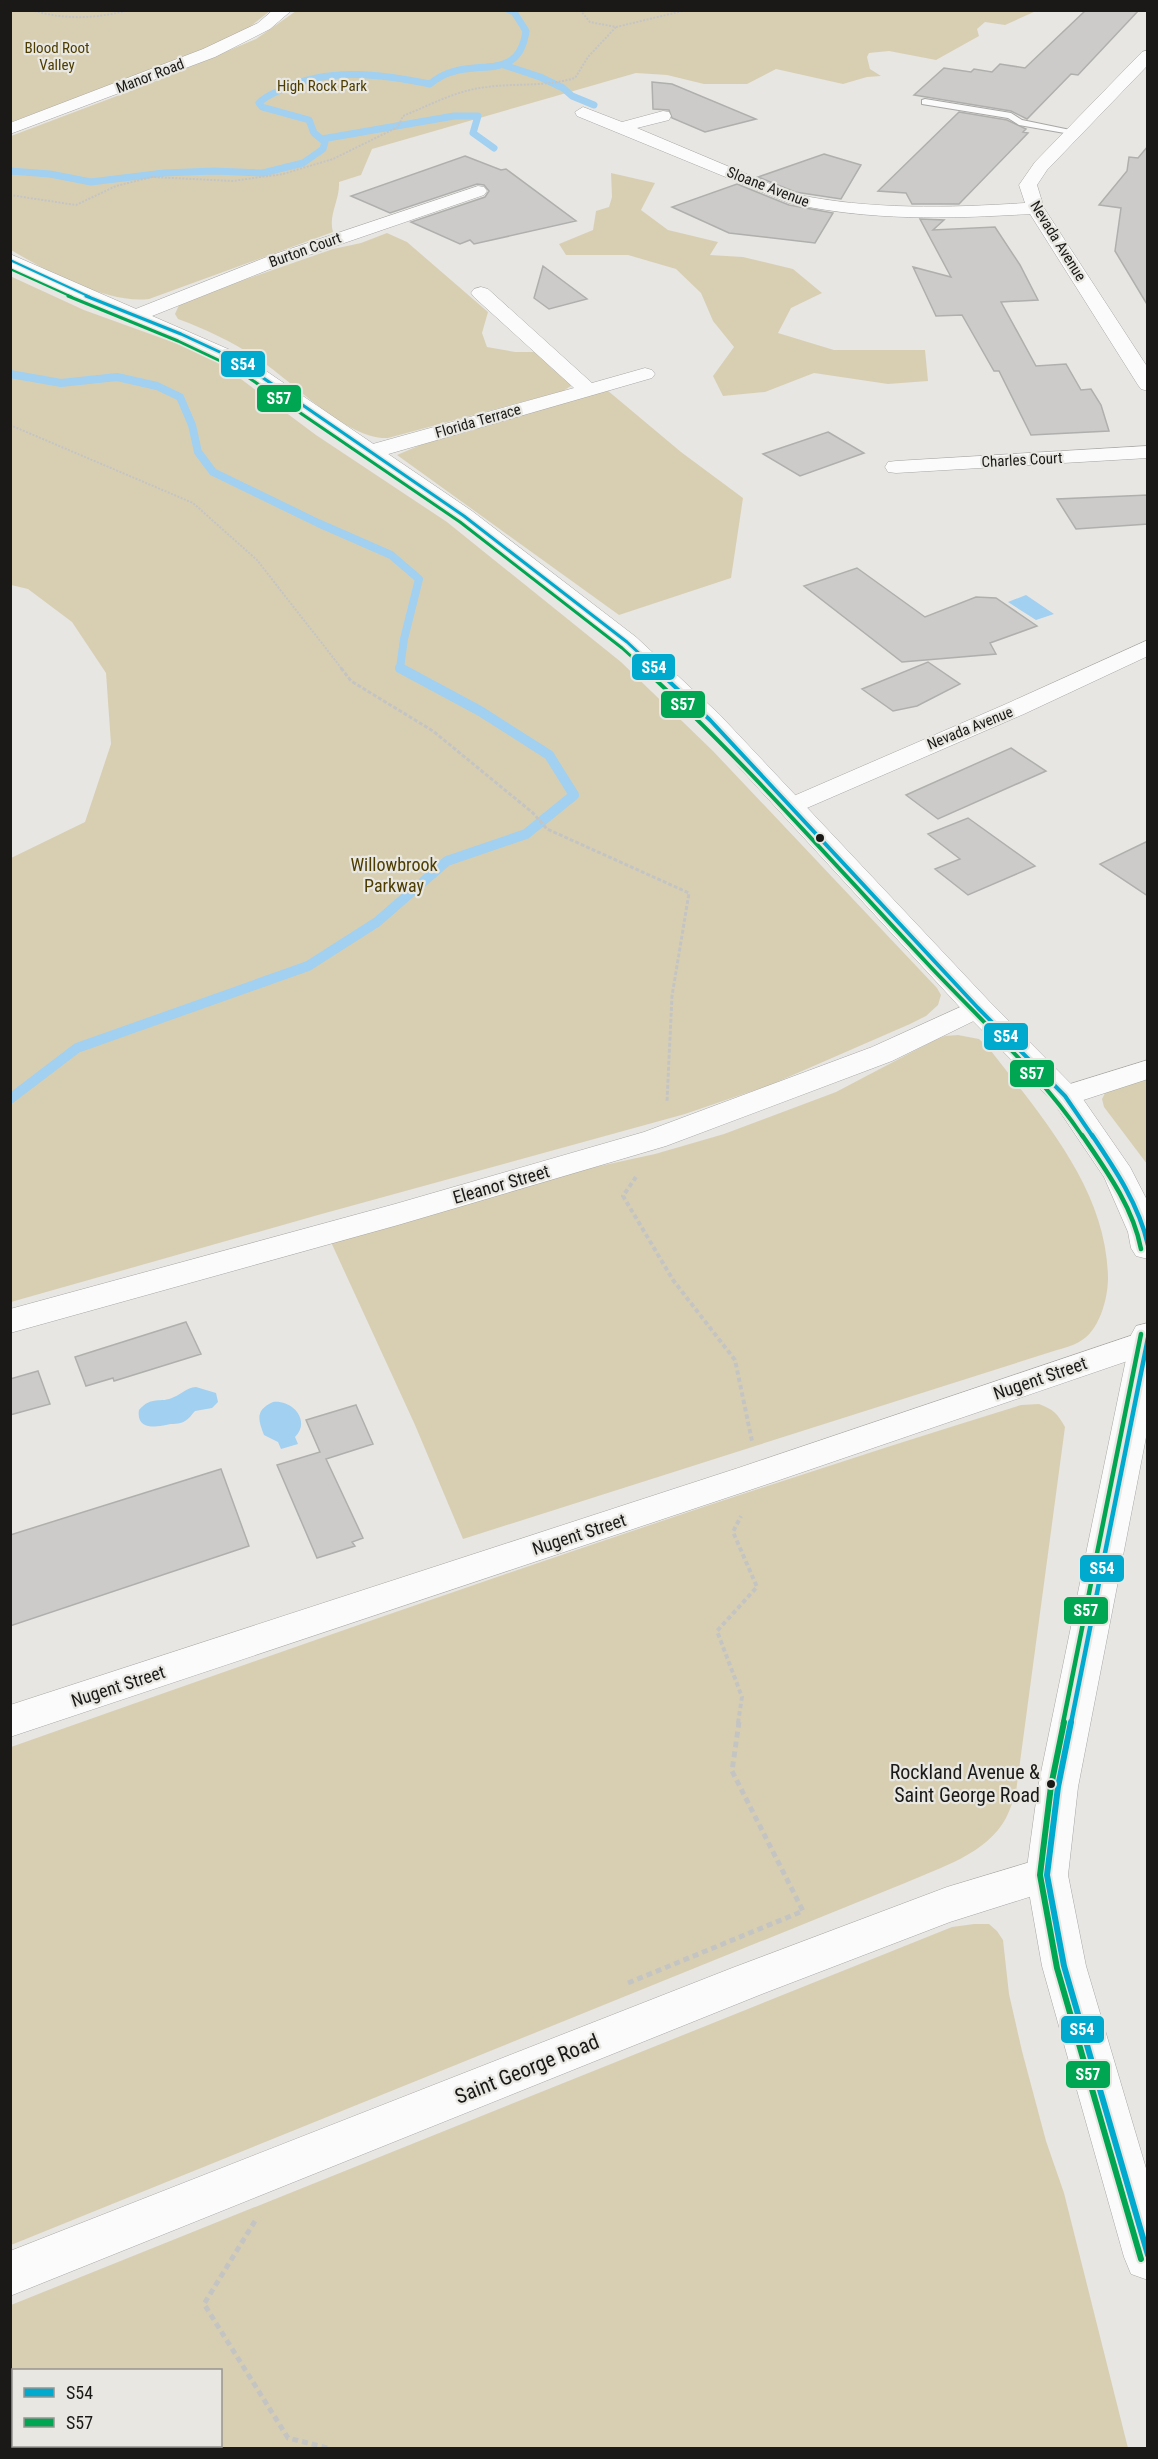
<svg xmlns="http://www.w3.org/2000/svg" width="1158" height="2459" font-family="'Roboto Condensed',sans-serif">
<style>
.green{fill:#d8cfb3;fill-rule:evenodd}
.water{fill:#a1d0f0}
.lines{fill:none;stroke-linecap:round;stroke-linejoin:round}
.stream-far2{stroke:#a1d0f0;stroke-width:7}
.stream-far1{stroke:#a1d0f0;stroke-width:8}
.stream{stroke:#a1d0f0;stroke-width:10}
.building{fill:#cccbc9;stroke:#afafad;stroke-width:1.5}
.lane-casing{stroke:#a8a7a5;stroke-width:2}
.street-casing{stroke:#a8a7a5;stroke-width:1}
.secondary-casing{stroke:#a8a7a5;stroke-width:1}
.path-far3{stroke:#c4c4c3;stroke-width:2;stroke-dasharray:2 1.5;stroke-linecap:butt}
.path-far2{stroke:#c4c4c3;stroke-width:3;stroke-dasharray:4 2;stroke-linecap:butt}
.path-far1{stroke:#c4c4c3;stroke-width:4;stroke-dasharray:4.5 3;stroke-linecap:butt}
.path{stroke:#c4c4c3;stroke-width:5;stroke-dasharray:6 4;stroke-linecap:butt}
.lane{fill:#fbfbfb;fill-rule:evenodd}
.street{fill:#fbfbfb;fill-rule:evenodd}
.secondary{fill:#fbfbfb;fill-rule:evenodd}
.bus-1-far4-casing{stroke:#e8e7e2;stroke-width:4.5}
.bus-1-far3-casing{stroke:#e8e7e2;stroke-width:6}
.bus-1-far2-casing{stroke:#e8e7e2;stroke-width:8}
.bus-1-far1-casing{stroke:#e8e7e2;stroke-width:9}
.bus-1-casing{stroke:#e8e7e2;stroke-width:10}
.bus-2-far4-casing{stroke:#e8e7e2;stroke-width:4.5}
.bus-2-far3-casing{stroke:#e8e7e2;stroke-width:6}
.bus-2-far2-casing{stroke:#e8e7e2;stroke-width:8}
.bus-2-far1-casing{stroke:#e8e7e2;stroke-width:9}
.bus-2-casing{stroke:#e8e7e2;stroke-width:10}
.bus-1-far4{stroke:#00a9ce;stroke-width:2}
.bus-1-far3{stroke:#00a9ce;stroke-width:3}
.bus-1-far2{stroke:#00a9ce;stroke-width:4}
.bus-1-far1{stroke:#00a9ce;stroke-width:4.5}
.bus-1{stroke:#00a9ce;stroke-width:6}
.bus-2-far4{stroke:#00a651;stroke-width:2}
.bus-2-far3{stroke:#00a651;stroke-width:3}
.bus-2-far2{stroke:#00a651;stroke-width:4}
.bus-2-far1{stroke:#00a651;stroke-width:4.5}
.bus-2{stroke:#00a651;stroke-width:6}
.bus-dot{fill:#1a1917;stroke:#e8e7e2;stroke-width:2}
.labels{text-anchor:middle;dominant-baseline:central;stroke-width:4.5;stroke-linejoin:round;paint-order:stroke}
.far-park-label{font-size:15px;fill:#4d3d01;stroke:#e8e7e2}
.far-street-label{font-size:15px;fill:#1a1917;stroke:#e8e7e2}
.park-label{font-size:18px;fill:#4d3d01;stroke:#e8e7e2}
.street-label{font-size:18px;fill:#1a1917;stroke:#e8e7e2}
.near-bus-label{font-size:20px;fill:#1a1917;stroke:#e8e7e2;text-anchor:end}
.near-street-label{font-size:21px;fill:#1a1917;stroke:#e8e7e2}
.line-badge{stroke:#e8e7e2;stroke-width:2}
.badge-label{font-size:16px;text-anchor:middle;font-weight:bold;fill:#fff}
</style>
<rect width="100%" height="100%" fill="#e7e6e3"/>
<path class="green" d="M11 11H270L238 36 170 64 11 122Z
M296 11H1036L1005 25 985 22 977 29 979 36 936 60 889 51 869 53 867 57 870 69 881 76 867 77 843 84 776 69 747 84H704L667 75 636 73 372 149 361 175 339 182C340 200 328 215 333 232L149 299C106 304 47 271 11 250V136L146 85 256 39Z
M611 173 655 183 641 210 668 230 718 242 710 255 743 257 793 269 822 293 791 308 778 333 834 350H925L928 381 888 384 814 373 765 392 723 396 713 376 734 347 713 321 701 293 676 269 628 255H566L559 244 593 230 596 211 609 207 612 197Z
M387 233 407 242 488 312 482 333 487 347 515 352H541L571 382V386L563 391 388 438C348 440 296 385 264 363 237 344 208 330 178 319L175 314 179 305 195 297 333 249 361 243Z
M10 276 84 310 186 347 221 364 316 435 447 522 621 662 713 751 937 988 941 995 938 1005 926 1016 910 1024 770 1085 685 1114 318 1215 11 1302V858L85 822 111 744 106 673 72 622 28 589 11 585Z
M607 390 681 452 743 498 731 578 619 615 397 455 432 440Z
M958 1035 979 1039 988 1047C1040 1115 1107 1188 1108 1278 1108 1299 1099 1332 1079 1342 1072 1346 1064 1348 1057 1350L463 1539 415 1425 330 1240 586 1169 655 1154 724 1134 836 1092 933 1041 945 1036Z
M1147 1078V1164L1104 1107 1102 1099 1106 1091Z
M1039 1404C1053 1409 1058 1414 1065 1427L1016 1792C1013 1801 1010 1810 1006 1818 987 1854 939 1868 905 1883L11 2245V1747C346 1629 681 1510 1021 1405Z
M974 1924H989L997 1931 1003 1940 1009 1994 1022 2051 1046 2141 1064 2193 1128 2448H11V2305L952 1927ZM14 2370H220V2446H14Z"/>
<path class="water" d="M1026 595 1054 614 1036 620 1008 602Z
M196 1387 216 1393 218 1402 212 1408 195 1411C192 1414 189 1419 185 1421 179 1425 172 1423 166 1425 153 1428 136 1428 139 1410 152 1395 160 1404 174 1397 182 1394 186 1388 196 1387Z
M273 1402C293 1400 311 1421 295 1437L298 1444 281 1449 278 1442 264 1435C258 1420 255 1410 273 1402Z"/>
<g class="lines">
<path class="stream-far2" d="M504 65 540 77 563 88 572 96 594 105
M322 139 454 116H478L473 133 494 148
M10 171 50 174 91 182 164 173 214 171 263 173 303 163 323 149 325 142 314 133 309 120 262 107 259 103C265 96 274 93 283 89 329 67 381 74 430 84 467 51 518 89 526 31L514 12 509 10"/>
<path class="stream-far1" d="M10 374 61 383 117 377 157 386 180 397 192 425 198 452 213 472 318 523 391 555 419 579 404 639 400 668 403 669"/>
<path class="stream" d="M10 1099 77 1048 308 966 377 922 447 861 526 834 574 795 549 755 480 711 400 668"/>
</g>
<path class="building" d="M1086 10H1139L1078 75 1071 74 1027 119 1011 111 914 95 944 68 971 72 974 69 992 72 1000 64 1025 68Z
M652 82 672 84 756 119 705 132 672 118 669 110 653 109Z
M959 112 1007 120 1026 129 1023 132 1028 133 959 204H912L906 193 878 191Z
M1148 146V306L1115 251 1121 208 1099 205 1127 171 1129 157 1138 158Z
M824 154 861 165 841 199 795 192 758 177Z
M465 156 501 170 506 169 576 221 474 244 470 240 460 244 411 222 485 197 489 191 484 185 477 184 390 213 351 196Z
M737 184 789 205 833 213 815 243 729 233 672 207Z
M920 219 944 220 933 230 995 227 1020 265 1038 300 1001 302 1036 366 1066 364 1081 390 1091 389 1101 405 1109 431 1031 435 999 371H994L962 315 936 316 913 267 951 277Z
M543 266 587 299 549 309 534 298Z
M828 432 864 453 800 476 763 454Z
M1148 495V524L1076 529 1057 499Z
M857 568 925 617 976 597 996 598 1037 626 990 643 996 654 902 662 804 586Z
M928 662 960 684 917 706 893 711 862 689Z
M1011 748 1046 771 938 819 906 795Z
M968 818 1035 866 968 895 935 869 960 859 928 834Z
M1148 841V896L1100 864Z
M186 1322 201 1354 114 1381 113 1378 86 1386 75 1357Z
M38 1371 50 1404 10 1415V1379Z
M356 1405 373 1444 326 1459 363 1538 352 1542 355 1546 317 1558 277 1465 320 1452 306 1420Z
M221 1469 249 1546 10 1626V1535Z"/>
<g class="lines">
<defs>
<path id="lane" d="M925 99 1011 113 1022 120 1080 132 1076 135 1019 125 1008 118 922 104V100Z"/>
<path id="street" d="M1148 50V65L1047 170 1037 185 1044 208 1148 368V391L1141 389 1138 385 1030 214C948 219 869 221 789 203L577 116 575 112 583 107 622 122 663 111 669 112 671 116 669 120 637 128 794 194C871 210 947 208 1025 203L1019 185 1035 162 1142 52Z
M478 186 484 187 487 191 484 195 283 264 142 320H128L125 316 128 312 269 256Z
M481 287 488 289 592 383 645 368 652 370 655 374 652 378 378 457 370 458 362 457 359 452 362 447 574 388 474 297 471 293 474 289Z
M1148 446V458L896 473 888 472 885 467 888 462 896 461Z
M1148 640V656L1024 714 800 811 791 814 782 811 778 806 782 801 1006 704Z
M978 999 988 1002 992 1008 988 1014 892 1061 666 1146 398 1225 10 1333V1309L395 1204 644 1132 872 1047Z
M1148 1060V1079L1065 1106 1054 1103 1050 1096 1054 1089Z
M1148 1330V1354L762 1486 10 1737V1705L738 1468Z
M1047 1857 1061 1863 1067 1875 1061 1887 950 1922 762 1994 10 2296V2251L732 1968 947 1887Z"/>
<path id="secondary" d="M273 10H292L270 29 215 57 10 134V123L203 49 258 23Z
M10 254 244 356 472 511 636 637 719 714 989 1001 1076 1089 1130 1167 1148 1202V1259L1136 1256 1131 1248 1128 1232 1104 1177 1054 1103 967 1015 701 726 618 647 456 521 230 364 31 279 10 268Z
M1148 1323V1427L1078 1787 1068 1875 1086 1966 1148 2175V2280L1131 2274 1124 2257 1042 1966 1026 1875 1038 1787 1131 1335 1136 1326Z"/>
</defs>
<use href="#lane" class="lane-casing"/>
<use href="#street" class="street-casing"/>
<use href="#secondary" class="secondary-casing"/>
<path class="path-far3" d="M31 10C64 20 96 19 129 10
M580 10 590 22 616 27 687 10
M10 195 76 205 116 186 152 177 233 181 283 174 333 159 398 127 403 116C430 105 457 90 487 87 517 83 546 87 575 78L588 57 616 27
M10 425 193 503 257 560 342 669"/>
<path class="path-far2" d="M341 668 351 681 433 731 533 813 547 829 689 893 672 996 667 1101"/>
<path class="path-far1" d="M636 1177 623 1196 673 1280 735 1360 752 1441
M738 1723 742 1697 717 1631 757 1587 733 1532 741 1516"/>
<path class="path" d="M628 1983 803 1911 732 1771 739 1722
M255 2221 204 2304 288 2438 328 2448"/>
<use href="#lane" class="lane"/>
<use href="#street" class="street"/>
<use href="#secondary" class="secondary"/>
<defs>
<path id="bus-1-far4" d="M10 260 90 297"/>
<path id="bus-1-far3" d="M86 296 181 334 237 360 464 516 627 642 656 669"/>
<path id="bus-1-far2" d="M655 668 710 720 978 1008 1065 1096 1093 1137"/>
<path id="bus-1-far1" d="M1092 1135C1115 1169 1139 1205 1148 1245
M1071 1723 1148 1338"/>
<path id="bus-1" d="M1071 1722 1058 1787 1047 1875 1064 1966 1148 2255"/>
<path id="bus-2-far4" d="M10 269 72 297"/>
<path id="bus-2-far3" d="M68 296 178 341 233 367 460 522 622 648 645 669"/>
<path id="bus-2-far2" d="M643 668C743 760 833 863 926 962 979 1019 1039 1072 1083 1137"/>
<path id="bus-2-far1" d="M1082 1135C1106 1170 1133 1207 1141 1249
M1063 1723 1141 1334"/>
<path id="bus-2" d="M1064 1722 1051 1786 1040 1875 1057 1968 1141 2259"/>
</defs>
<use href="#bus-1-far4" class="bus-1-far4-casing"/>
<use href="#bus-1-far3" class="bus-1-far3-casing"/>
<use href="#bus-1-far2" class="bus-1-far2-casing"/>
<use href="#bus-1-far1" class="bus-1-far1-casing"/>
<use href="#bus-1" class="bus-1-casing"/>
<use href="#bus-2-far4" class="bus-2-far4-casing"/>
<use href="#bus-2-far3" class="bus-2-far3-casing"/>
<use href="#bus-2-far2" class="bus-2-far2-casing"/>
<use href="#bus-2-far1" class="bus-2-far1-casing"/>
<use href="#bus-2" class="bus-2-casing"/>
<use href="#bus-1-far4" class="bus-1-far4"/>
<use href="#bus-1-far3" class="bus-1-far3"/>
<use href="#bus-1-far2" class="bus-1-far2"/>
<use href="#bus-1-far1" class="bus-1-far1"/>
<use href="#bus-1" class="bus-1"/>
<use href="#bus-2-far4" class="bus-2-far4"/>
<use href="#bus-2-far3" class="bus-2-far3"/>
<use href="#bus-2-far2" class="bus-2-far2"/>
<use href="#bus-2-far1" class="bus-2-far1"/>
<use href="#bus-2" class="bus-2"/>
</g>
<g class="bus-dot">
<circle cx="820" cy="838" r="5"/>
<circle cx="1051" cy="1784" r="5"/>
</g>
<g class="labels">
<g class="far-park-label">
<text x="57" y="48">Blood Root<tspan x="57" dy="17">Valley</tspan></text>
<text x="322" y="86">High Rock Park</text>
</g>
<g class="far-street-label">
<text transform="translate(150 76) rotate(-21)">Manor Road</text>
<text transform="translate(768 187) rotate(21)">Sloane Avenue</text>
<text transform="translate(1058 241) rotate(58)">Nevada Avenue</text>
<text transform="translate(305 250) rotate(-20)">Burton Court</text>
<text transform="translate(478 421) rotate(-16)">Florida Terrace</text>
<text transform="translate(1022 460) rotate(-3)">Charles Court</text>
<text transform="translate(970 728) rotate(-22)">Nevada Avenue</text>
</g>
<g class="park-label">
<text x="394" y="864">Willowbrook<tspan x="394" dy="21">Parkway</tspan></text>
</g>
<g class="street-label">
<text transform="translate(501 1184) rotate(-16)">Eleanor Street</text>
<text transform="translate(1040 1378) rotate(-19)">Nugent Street</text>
<text transform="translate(579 1534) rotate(-18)">Nugent Street</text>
<text transform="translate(118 1686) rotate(-18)">Nugent Street</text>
</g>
<g class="near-bus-label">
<text x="1040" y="1772">Rockland Avenue &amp;<tspan x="1040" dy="23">Saint George Road</tspan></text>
</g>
<g class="near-street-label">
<text transform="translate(527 2069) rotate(-22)">Saint George Road</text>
</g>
</g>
<g class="line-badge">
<rect x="220" y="350" width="46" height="28" rx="6" fill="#00a9ce"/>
<rect x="256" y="384" width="46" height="29" rx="6" fill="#00a651"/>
<rect x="631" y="653" width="45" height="28" rx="6" fill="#00a9ce"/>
<rect x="660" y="690" width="46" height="29" rx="6" fill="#00a651"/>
<rect x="983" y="1022" width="46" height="29" rx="6" fill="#00a9ce"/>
<rect x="1009" y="1059" width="46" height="29" rx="6" fill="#00a651"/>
<rect x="1079" y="1554" width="46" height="29" rx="6" fill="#00a9ce"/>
<rect x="1063" y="1596" width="46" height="29" rx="6" fill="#00a651"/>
<rect x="1060" y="2015" width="45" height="29" rx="6" fill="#00a9ce"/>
<rect x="1065" y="2060" width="46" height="29" rx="6" fill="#00a651"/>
</g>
<g class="badge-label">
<text x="243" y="370">S54</text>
<text x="279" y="404">S57</text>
<text x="654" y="673">S54</text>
<text x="683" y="710">S57</text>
<text x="1006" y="1042">S54</text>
<text x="1032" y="1079">S57</text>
<text x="1102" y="1574">S54</text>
<text x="1086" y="1616">S57</text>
<text x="1082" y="2035">S54</text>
<text x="1088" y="2080">S57</text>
</g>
<rect width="1158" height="2459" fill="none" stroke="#1a1917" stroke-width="24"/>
<rect x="12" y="2369" width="210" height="78" fill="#e8e7e2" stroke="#969591" stroke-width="1.5"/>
<rect x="24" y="2388" width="30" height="9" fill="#00a9ce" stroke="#969591" stroke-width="1.5"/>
<text x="66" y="2399" font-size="18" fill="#1a1917">S54</text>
<rect x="24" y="2418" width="30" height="9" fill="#00a651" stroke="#969591" stroke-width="1.5"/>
<text x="66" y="2429" font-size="18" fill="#1a1917">S57</text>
</svg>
